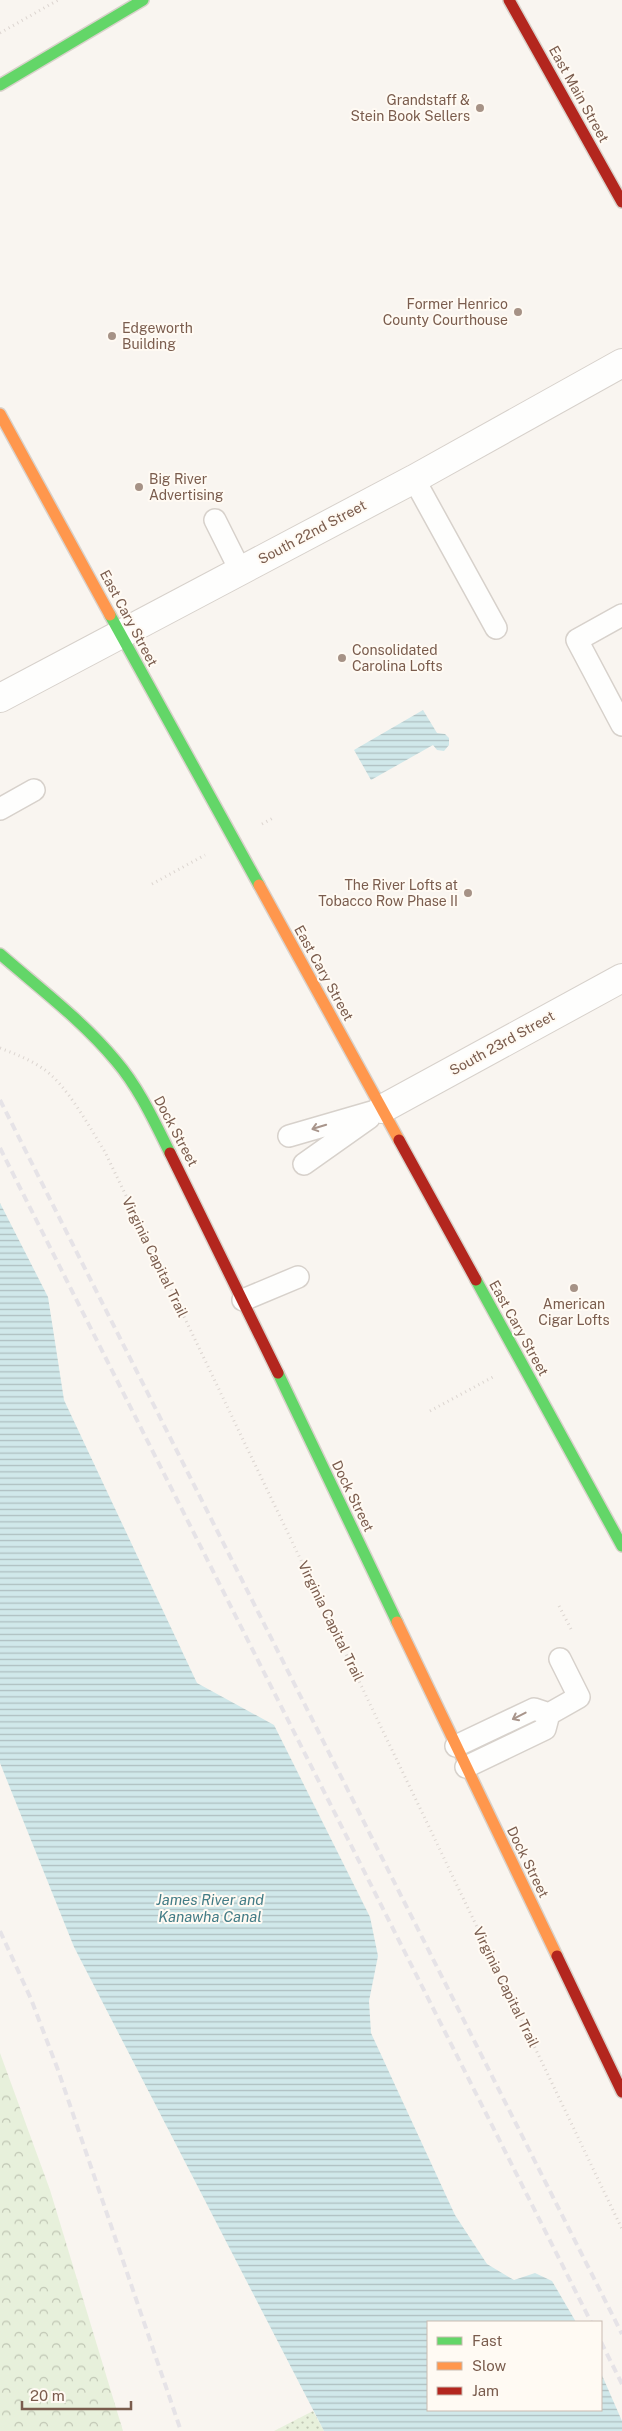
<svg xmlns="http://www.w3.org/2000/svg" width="622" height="2431" font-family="'Public Sans',sans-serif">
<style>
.grass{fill:url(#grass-dots)}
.forest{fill:url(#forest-crowns)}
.water{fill:url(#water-rules)}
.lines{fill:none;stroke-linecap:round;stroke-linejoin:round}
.lane-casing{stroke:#d7d1cb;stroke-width:24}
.street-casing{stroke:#d7d1cb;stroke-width:30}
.fast-casing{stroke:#d9d2cb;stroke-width:14}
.slow-casing{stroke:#d9d2cb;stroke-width:14}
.jam-casing{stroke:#d9d2cb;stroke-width:14}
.path{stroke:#dcd5d0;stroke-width:3;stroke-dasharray:1 4;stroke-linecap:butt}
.lane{stroke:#fefefd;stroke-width:21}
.street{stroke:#fefefd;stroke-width:28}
.fast{stroke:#63d668;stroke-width:11}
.slow{stroke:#ff974d;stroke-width:11}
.jam{stroke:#b3261e;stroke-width:11}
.rail{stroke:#e6e3e7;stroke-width:4;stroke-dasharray:8 5;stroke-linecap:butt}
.oneway{stroke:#a8958b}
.poi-dot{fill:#a69286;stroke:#fffaf3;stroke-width:2}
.labels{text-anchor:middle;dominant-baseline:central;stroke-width:4;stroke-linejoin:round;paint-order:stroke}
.street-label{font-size:14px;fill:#7a5c4d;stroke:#fffaf3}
.poi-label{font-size:14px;fill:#7a5c4d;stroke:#fffaf3;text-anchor:end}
.water-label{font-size:15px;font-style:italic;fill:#437c86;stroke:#fffaf3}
</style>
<defs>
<pattern id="grass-dots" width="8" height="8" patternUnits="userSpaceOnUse" patternTransform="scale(1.25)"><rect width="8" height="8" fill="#e7f0db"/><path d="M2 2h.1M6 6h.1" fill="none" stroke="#c0c6b4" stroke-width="1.8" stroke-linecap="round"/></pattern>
<pattern id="forest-crowns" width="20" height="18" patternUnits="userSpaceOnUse" patternTransform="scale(1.25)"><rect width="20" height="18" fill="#e7f0db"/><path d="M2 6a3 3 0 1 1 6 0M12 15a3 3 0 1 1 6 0" fill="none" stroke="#c0c6b4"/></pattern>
<pattern id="water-rules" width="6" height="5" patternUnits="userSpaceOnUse" patternTransform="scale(1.25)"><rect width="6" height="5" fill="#d0e8ea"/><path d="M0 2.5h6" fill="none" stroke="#aebfc0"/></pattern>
</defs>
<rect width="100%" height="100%" fill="#f9f5f0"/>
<path class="grass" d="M313 2411 324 2431H274Z"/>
<path class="forest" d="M0 2053 50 2190 123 2431H0Z"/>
<path class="water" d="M423 710 437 733 445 734 449 738V745L444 751 437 750 433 745 371 780 354 750Z
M0 1203 48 1297 64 1400 197 1683 274 1725 370 1917 378 1956 369 2001 371 2033 455 2215 487 2264 514 2280 535 2273 552 2281 576 2322H428V2410H601V2373L622 2421V2431H324L74 1947 0 1763Z"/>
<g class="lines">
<defs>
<path id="lane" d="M414 479 496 628
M215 520 240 570
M622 615 577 640 622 725
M0 809 34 790
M289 1136 382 1109
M304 1164 369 1118
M243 1300 298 1277
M549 1714 579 1697 560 1659
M456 1746 534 1709 549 1714 545 1729 466 1767"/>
<path id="street" d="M0 698 414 479 622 363
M382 1109 622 978"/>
<path id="fast" d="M0 85 143 0
M110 615 259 885
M0 954C39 988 83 1021 116 1061 139 1088 154 1121 170 1153
M476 1280 622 1546
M278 1373 397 1622"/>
<path id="slow" d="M0 414 110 615
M259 885 399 1140
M397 1622 557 1956"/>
<path id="jam" d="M509 0 622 202
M399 1140 476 1280
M170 1153 278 1373
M557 1956 622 2092"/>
</defs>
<use href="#lane" class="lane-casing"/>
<use href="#street" class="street-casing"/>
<use href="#fast" class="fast-casing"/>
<use href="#slow" class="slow-casing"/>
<use href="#jam" class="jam-casing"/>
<path class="path" d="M0 33 58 0
M262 824 273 818
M152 884 205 855
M0 1048C15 1054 29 1059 42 1068 66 1083 90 1128 105 1152L622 2229
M430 1411 493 1377
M559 1606 571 1629"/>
<use href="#lane" class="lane"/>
<use href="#street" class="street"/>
<use href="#fast" class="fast"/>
<use href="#slow" class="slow"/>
<use href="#jam" class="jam"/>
<path class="rail" d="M0 1100 622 2334
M0 1148 591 2322
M0 1931 31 1999 58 2070 181 2431
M601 2342 622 2384"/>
</g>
<defs><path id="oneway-shaft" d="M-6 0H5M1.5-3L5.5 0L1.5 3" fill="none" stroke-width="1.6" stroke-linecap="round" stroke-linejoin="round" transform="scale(1.25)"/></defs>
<g class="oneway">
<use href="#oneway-shaft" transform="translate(319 1127) rotate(163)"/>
<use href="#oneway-shaft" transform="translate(519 1716) rotate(153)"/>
</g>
<g class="poi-dot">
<circle cx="480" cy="108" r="5"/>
<circle cx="518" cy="312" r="5"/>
<circle cx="112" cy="336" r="5"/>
<circle cx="139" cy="487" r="5"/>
<circle cx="342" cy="658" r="5"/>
<circle cx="468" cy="893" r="5"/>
<circle cx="574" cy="1288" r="5"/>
</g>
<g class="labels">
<g class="street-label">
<text transform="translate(579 94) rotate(61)">East Main Street</text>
<text transform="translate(312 532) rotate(-28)">South 22nd Street</text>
<text transform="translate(129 618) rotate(62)">East Cary Street</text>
<text transform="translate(324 973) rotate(61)">East Cary Street</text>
<text transform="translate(502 1043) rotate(-29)">South 23rd Street</text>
<text transform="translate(176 1131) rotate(62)">Dock Street</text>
<text transform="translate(155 1257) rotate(64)">Virginia Capital Trail</text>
<text transform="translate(519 1328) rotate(61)">East Cary Street</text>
<text transform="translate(353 1496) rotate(64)">Dock Street</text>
<text transform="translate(331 1621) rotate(64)">Virginia Capital Trail</text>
<text transform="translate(528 1862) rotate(64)">Dock Street</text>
<text transform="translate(506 1987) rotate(64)">Virginia Capital Trail</text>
</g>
<g class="poi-label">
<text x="470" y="100">Grandstaff &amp;<tspan x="470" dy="16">Stein Book Sellers</tspan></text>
<text x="508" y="304">Former Henrico<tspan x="508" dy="16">County Courthouse</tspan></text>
<text x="122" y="328" text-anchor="start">Edgeworth<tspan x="122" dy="16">Building</tspan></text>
<text x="149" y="479" text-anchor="start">Big River<tspan x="149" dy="16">Advertising</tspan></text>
<text x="352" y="650" text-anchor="start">Consolidated<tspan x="352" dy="16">Carolina Lofts</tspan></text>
<text x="458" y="885">The River Lofts at<tspan x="458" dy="16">Tobacco Row Phase II</tspan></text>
<text x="574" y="1304" text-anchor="middle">American<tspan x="574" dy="16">Cigar Lofts</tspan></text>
</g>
<g class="water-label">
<text x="210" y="1899">James River and<tspan x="210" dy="17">Kanawha Canal</tspan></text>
</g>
</g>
<rect x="427" y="2321" width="175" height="90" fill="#fffaf3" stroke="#cabbb1"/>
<rect x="437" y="2337" width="25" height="8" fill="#63d668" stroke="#cabbb1"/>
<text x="472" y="2346" font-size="15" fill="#7a5c4d">Fast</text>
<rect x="437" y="2362" width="25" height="8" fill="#ff974d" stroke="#cabbb1"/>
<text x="472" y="2371" font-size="15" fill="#7a5c4d">Slow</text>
<rect x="437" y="2387" width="25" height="8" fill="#b3261e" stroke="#cabbb1"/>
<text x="472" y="2396" font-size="15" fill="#7a5c4d">Jam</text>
<path d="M22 2401v8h109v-8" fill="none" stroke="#7a5c4d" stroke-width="2.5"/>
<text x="30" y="2401" font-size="15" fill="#7a5c4d" stroke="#fffaf3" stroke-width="4" paint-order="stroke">20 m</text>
</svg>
